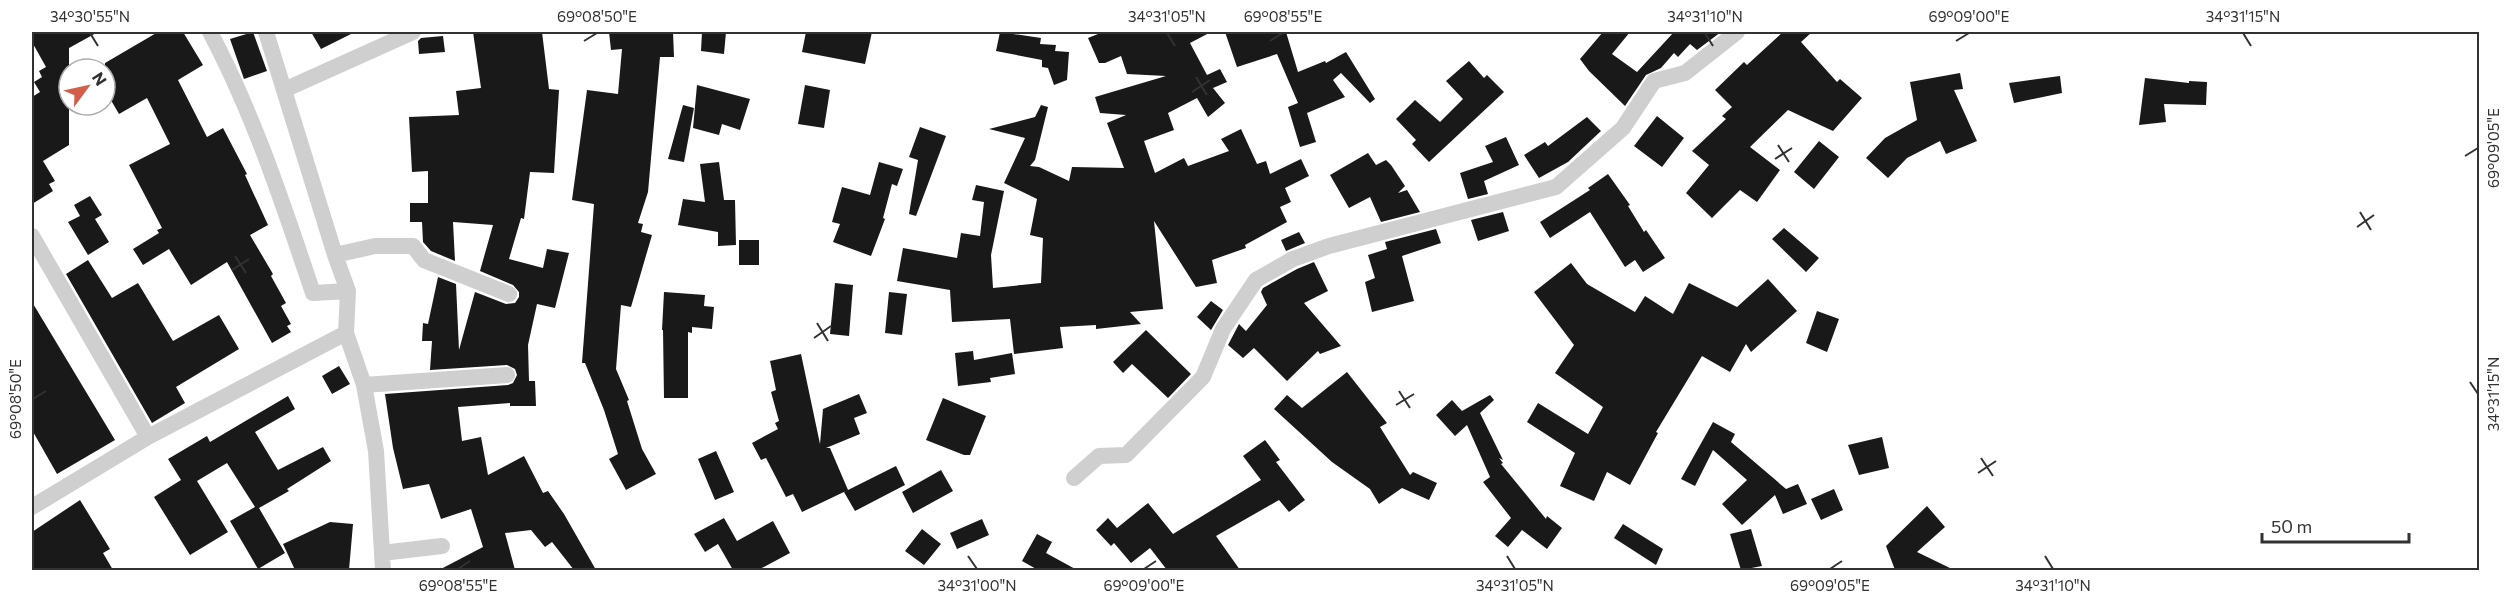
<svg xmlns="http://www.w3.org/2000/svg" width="2511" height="602" font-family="Commissioner,sans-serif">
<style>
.building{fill:#191919}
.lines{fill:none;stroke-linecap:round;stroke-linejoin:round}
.street{stroke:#cfcfcf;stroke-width:16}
.ticks{fill:none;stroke:#323232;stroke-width:2}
.neatline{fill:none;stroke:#323232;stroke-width:2}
.ticks-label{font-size:15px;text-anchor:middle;fill:#323232}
</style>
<rect width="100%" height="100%" fill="#fff"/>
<path class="building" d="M32 32H98L69 48V145L43 161 55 181 49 184 53 191 32 204V97L40 92 34 82 42 77 39 71 46 67 32 42Z
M158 32H183L203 65 178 80 207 137 223 128 247 174 245 175 268 225 250 235 273 274 271 276 286 303 281 306 291 324 287 326 291 332 272 343 227 262 191 285 169 249 143 265 133 249 159 233 157 230 162 228 129 165 170 144 147 98 119 114 105 90V63Z
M253 32 267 71 244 79 230 39Z
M311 32H355L321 49Z
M473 32H542L549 89 559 90 554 173 530 172 524 219 521 218 509 259 543 268 547 249 569 253 555 308 537 304 528 345 529 381H535L536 406H510V403L458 407 462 441 481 437 488 475 524 456 543 493 548 491 564 514 596 570H574L552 542 545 547 531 530 505 533 515 570H439L483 547 471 509 441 519 429 484 403 489 393 448 385 394 508 385 513 383 517 375 515 369 507 365 430 370 432 341H422L423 323 428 324 438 277 456 284 459 350 475 292 506 304 515 303 519 297V292L513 285 480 271 493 225 453 222 455 261 431 251 423 242 422 222H410V203H428V171L412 172 409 117 459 115 456 91 481 88Z
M609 32H673L674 57H660L648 192 638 223 643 224 641 232 652 235 631 307 621 305 616 369 629 400 627 401 642 449 656 474 626 490 609 459 618 454 604 410 585 363H582L594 204 572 200 587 90 618 94 622 49 611 50Z
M702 32H726L724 54 701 51Z
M806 32H872L865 64 802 52Z
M1000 32 1041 38 1040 44 1056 45 1055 51 1069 52 1067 80 1054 85 1048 68 1042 67V60L996 51Z
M1103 32H1211L1190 43 1207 75 1220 69 1227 82 1213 88 1225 103 1208 117 1197 98 1168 113 1174 130 1144 141 1155 173 1184 158 1188 166 1229 151 1221 139 1241 129 1257 164 1266 161 1270 174 1301 159 1309 176 1285 188 1291 202 1280 207 1287 222 1245 245 1246 248 1212 260 1217 283 1196 287 1154 221 1163 309 1130 312 1141 324 1096 329V325L1060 327 1063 348 1014 354 1010 319 952 322 950 290 897 281 903 248 957 258 961 233 980 236 984 202 972 200 976 185 1004 191 991 255 993 288 1041 283 1043 238 1030 235 1037 199 1004 183 1025 138 989 129 1035 117 1041 105 1048 107 1035 160 1030 166 1039 167 1069 181 1072 167 1124 168 1107 123 1126 115 1100 113 1095 97 1166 76 1127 74 1121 56 1105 63H1099L1088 38Z
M1225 32H1286L1298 72 1325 61 1326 63 1346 52 1375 99 1370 103 1341 73 1333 80 1345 97 1307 113 1316 142 1300 147 1288 107 1298 103 1277 54 1237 67Z
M1603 32H1630L1612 54 1637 72 1674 32H1721L1697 50 1690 44 1678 57 1674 53 1661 68 1646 75 1625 106 1589 71 1580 59Z
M1783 32H1812L1801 42 1837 82 1840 79 1862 98 1833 131 1788 110 1750 147 1780 170 1757 202 1740 190 1712 218 1686 193 1709 165 1692 151 1726 119 1722 116 1732 107 1715 90 1744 62 1747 65Z
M443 36 445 52 419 54 418 41 421 38Z
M1469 61 1484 78 1487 75 1504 92 1429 162 1412 144 1416 140 1396 119 1415 100 1440 122 1463 99 1446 81Z
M1960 73 1963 89 1954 90 1977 141 1946 154 1940 141 1907 158 1888 178 1866 158 1885 138 1917 120 1910 82Z
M2060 76 2062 93 2014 103 2009 83Z
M2145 78 2189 83V81L2207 82 2206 105 2164 104 2166 122 2139 125Z
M697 85 750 99 740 130 722 124 719 135 693 128Z
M805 85 830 90 824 128 798 124Z
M683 105 694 108 684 162 668 159Z
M1657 116 1684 138 1662 167 1634 146Z
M1587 117 1601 131 1568 162 1539 178 1524 155 1545 142 1548 146Z
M920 127 946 136 916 216 909 214 918 160 909 157Z
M1506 137 1519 165 1484 181 1488 194 1468 199 1460 173 1493 162 1485 146Z
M1819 141 1839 157 1814 189 1794 172Z
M1368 153 1376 165 1386 160 1391 165 1405 186 1398 193 1407 190 1420 212 1381 222 1370 197 1349 208 1330 175Z
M719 162 724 200H735L736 245 718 246V232L678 225 683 199 705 202 700 164Z
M879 162 903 169 897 186 892 184 883 218 885 219 871 256 833 242 840 224 832 222 842 187 870 195Z
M1608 174 1630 205 1628 206 1644 232 1646 230 1665 258 1643 272 1635 260 1625 267 1590 212 1550 238 1540 222 1590 190 1588 188Z
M90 196 102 215 95 219 109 242 88 255 68 222 80 216 74 205Z
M1503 212 1509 231 1478 241 1471 220Z
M1784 228 1819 258 1806 272 1772 239Z
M1436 229 1441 243 1402 256 1414 301 1372 312 1365 282 1375 278 1368 255 1387 249 1385 242Z
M1299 232 1305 243 1286 251 1281 240Z
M739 240H759V265H739Z
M88 260 112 298 138 283 173 341 219 315 239 349 176 387 185 403 152 423 66 274Z
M1314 262 1328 291 1304 303 1341 346 1320 354 1318 351 1287 381 1254 348 1243 358 1228 345 1239 324 1246 331 1267 305 1261 292 1263 288 1297 269Z
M1571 263 1587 284 1635 312 1645 296 1673 314 1689 283 1737 307 1768 279 1797 311 1751 352 1746 344 1730 372 1702 356 1656 432 1658 433 1630 485 1607 472 1594 501 1560 486 1575 453 1527 422 1538 403 1588 434 1603 407 1555 373 1574 345 1534 292Z
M835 283 853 285 849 336 830 334Z
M664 292 705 295 704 306 714 307 712 329 692 327V333L688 332V398H664L663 330H662Z
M889 292 907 294 902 335 885 333Z
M1211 301 1223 310 1211 330 1197 317Z
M32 302 115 440 57 474 32 430Z
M1817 311 1839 319 1827 352 1806 343Z
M1146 330 1191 374 1168 398 1132 364 1123 373 1113 362Z
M973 351 974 360 1012 353 1015 374 990 378 991 382 958 386 955 353Z
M801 354 820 444 823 409 859 394 867 413 854 418 860 434 826 448H830L848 490 802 512 793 494 786 497 766 458 761 460 752 443 778 429 775 423 779 421 771 392 776 390 770 361Z
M339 366 350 384 332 394 322 376Z
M1347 372 1387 423 1380 427 1410 475 1413 472 1437 483 1429 500 1402 488 1379 504 1370 489 1332 462 1274 409 1287 395 1302 408Z
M1490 395 1494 400 1480 413 1503 460 1499 458 1503 463 1501 464 1546 519 1547 516 1562 528 1547 549 1522 530 1508 547 1495 536 1511 518 1483 482 1490 477 1467 425 1455 436 1436 415 1452 400 1462 411Z
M288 396 295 409 255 432 278 470 323 447 331 461 287 489 289 491 259 508 285 553 258 569 230 521 255 507 227 463 197 481 228 532 190 555 154 497 181 480 168 459 207 436 210 442Z
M943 398 986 416 970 455H964L926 440Z
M1713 422 1735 434 1731 442 1786 489 1798 484 1807 504 1783 514 1775 495 1742 525 1722 504 1747 480 1713 450 1695 486 1681 479Z
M1882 437 1889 468 1859 475 1848 445Z
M1265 440 1280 460 1276 462 1305 500 1289 512 1279 500 1216 536 1240 570H1167L1150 548 1131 563 1114 543 1111 546 1096 530 1108 518 1117 528 1148 503 1173 534 1261 480 1243 456Z
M716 451 734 492 715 500 698 459Z
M896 466 905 485 855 511 844 492Z
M941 470 953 491 913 513 902 492Z
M1834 489 1843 510 1821 520 1811 499Z
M80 500 110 549 103 553 113 570H32V532Z
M1927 506 1945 527 1917 552 1954 570H1895L1886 546Z
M724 518 737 541 773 521 790 553 758 570H733L718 544 705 552 694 534Z
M982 519 989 535 957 549 950 533Z
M330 522 353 524 349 570H295L283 544Z
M1623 524 1663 549 1656 565 1614 538Z
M922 529 941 544 924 565 905 551Z
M1751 529 1762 566 1741 570 1730 534Z
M1037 534 1052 542 1046 553 1077 570H1038L1022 561Z"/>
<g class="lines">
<path class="street" d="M210 32C254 115 283 204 313 293L348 291
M266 32 335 255 348 291 346 333 364 385 376 451 383 570
M284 90 413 32
M32 236 148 437
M335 255 375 246H413L424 260 509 294
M364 385 507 375
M1074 478 1099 456 1126 455 1203 377 1223 329 1256 280 1293 259 1329 246 1556 187 1623 128 1654 81 1685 73 1737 32
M32 507 148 437 346 333
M382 553 442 546"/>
</g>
<path class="ticks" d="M90 33 98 46M1167 33 1175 46M1705 33 1713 46M2243 33 2251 46M584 41 597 33M1270 41 1283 33M1956 41 1969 33M1196 77 1207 95M1192 92 1210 80M1778 145 1789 162M2465 156 2478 148M1775 159 1792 148M2360 212 2371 230M2357 227 2374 215M235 256 246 273M232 270 249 259M817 323 828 341M814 338 831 326M2470 382 2478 394M1399 391 1410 408M33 399 46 391M1396 405 1414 394M1981 458 1993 476M1978 473 1996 461M968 556 977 569M1507 556 1515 569M2045 556 2053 569M458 569 470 561M1144 569 1156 561M1830 569 1842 561"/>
<rect width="2511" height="602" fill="none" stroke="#ffffff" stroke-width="66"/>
<g transform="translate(87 87) rotate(57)"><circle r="28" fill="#ffffff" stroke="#adadad" stroke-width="1.5"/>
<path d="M0-4.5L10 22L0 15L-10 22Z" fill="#d25f4a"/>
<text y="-9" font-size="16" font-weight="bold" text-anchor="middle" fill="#323232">N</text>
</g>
<path d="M2262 533v9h147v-9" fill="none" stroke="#323232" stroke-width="3"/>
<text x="2271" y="533" font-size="18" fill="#323232" stroke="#ffffff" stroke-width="4.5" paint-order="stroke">50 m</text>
<rect x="33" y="33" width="2445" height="536" class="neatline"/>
<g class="ticks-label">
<text x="90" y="22">34°30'55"N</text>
<text x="597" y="22">69°08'50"E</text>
<text x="1167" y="22">34°31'05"N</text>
<text x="1283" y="22">69°08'55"E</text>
<text x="1705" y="22">34°31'10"N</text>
<text x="1969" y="22">69°09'00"E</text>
<text x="2243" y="22">34°31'15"N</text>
<text transform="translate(2494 148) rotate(-90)" y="5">69°09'05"E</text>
<text transform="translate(2494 394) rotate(-90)" y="5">34°31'15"N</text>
<text transform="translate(16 399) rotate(-90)" y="5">69°08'50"E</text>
<text x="458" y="591">69°08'55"E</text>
<text x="977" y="591">34°31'00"N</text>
<text x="1144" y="591">69°09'00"E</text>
<text x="1515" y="591">34°31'05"N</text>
<text x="1830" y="591">69°09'05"E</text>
<text x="2053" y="591">34°31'10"N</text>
</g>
</svg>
